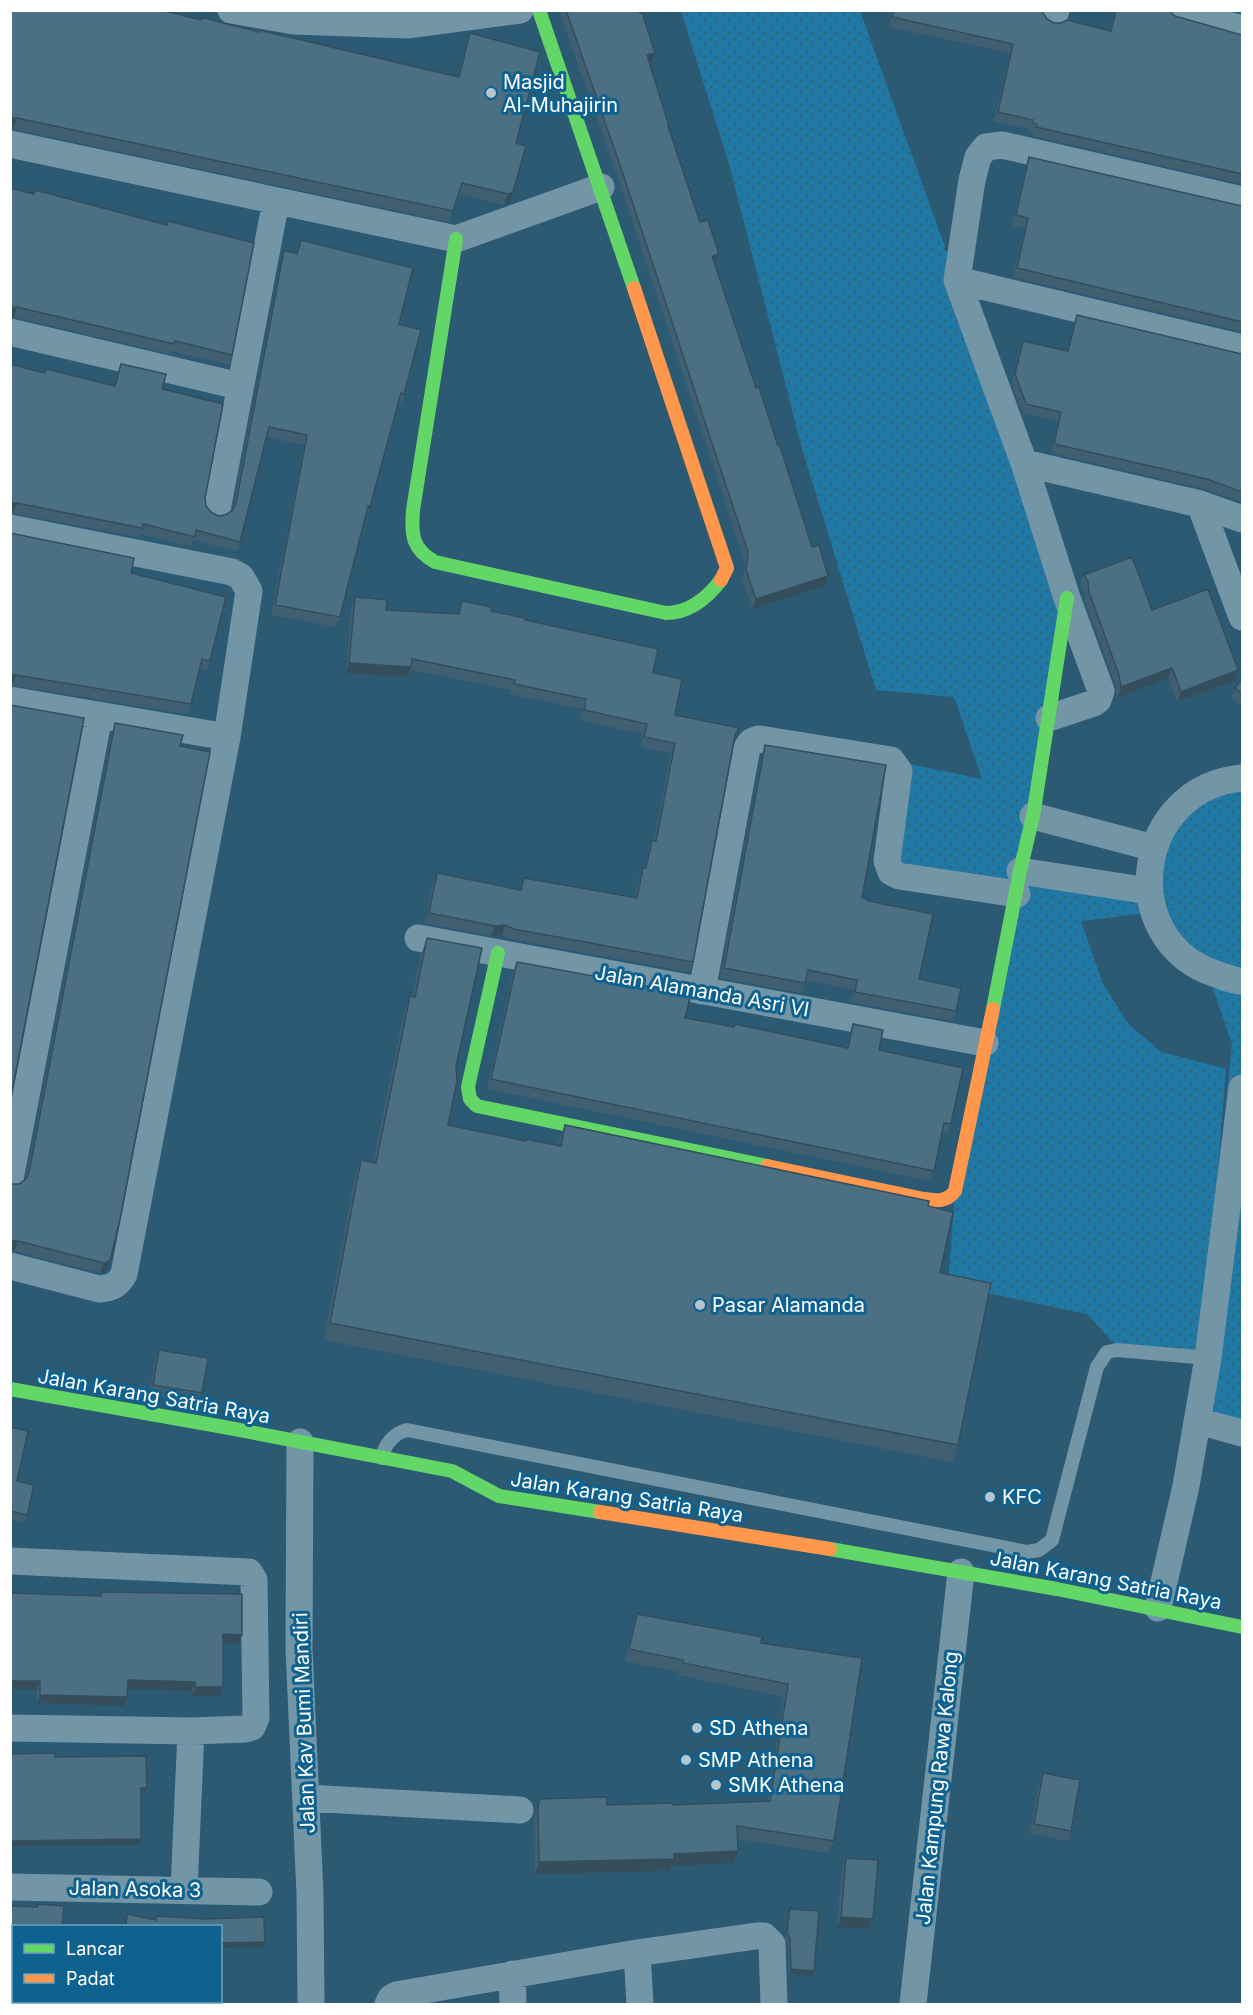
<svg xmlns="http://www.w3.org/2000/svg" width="1253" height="2015" font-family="Inter,sans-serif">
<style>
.grass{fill:url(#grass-dots);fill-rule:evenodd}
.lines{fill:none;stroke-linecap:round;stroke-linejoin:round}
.lane{stroke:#7396a6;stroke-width:14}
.street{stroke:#7396a6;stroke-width:27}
.fast{stroke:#63d668;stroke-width:14}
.slow{stroke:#ff974d;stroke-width:14}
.wall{fill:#406072}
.shaded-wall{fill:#344e5c}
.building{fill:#4b7084;stroke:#344e5c;stroke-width:1.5}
.poi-dot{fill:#b5c5ce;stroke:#0f6290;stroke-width:2}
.labels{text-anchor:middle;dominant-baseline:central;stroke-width:6;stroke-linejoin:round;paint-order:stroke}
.poi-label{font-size:20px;fill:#fff;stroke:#0f6290;text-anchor:start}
.street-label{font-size:20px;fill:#fff;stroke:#0f6290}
</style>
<defs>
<pattern id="grass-dots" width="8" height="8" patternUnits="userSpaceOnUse" patternTransform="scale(1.5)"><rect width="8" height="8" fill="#2078a5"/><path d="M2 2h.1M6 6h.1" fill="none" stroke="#366278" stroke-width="1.8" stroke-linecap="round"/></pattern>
</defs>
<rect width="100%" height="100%" fill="#2c5a73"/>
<path class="grass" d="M681 11H860L957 280 1067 598 1022 872 1149 891 1162 829 1242 778V1432L1205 1422 1201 1358 1117 1347 1087 1314 948 1285 955 1191 1017 895 899 876 891 760 982 779 954 697 876 690 801 445 729 164ZM1154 912 1207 971 1232 1044 1211 1256 1226 1069 1162 1052 1129 1025 1103 984 1081 921Z"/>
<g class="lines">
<path class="lane" d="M382 1458C384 1445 394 1433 407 1430L1027 1552 1039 1550 1052 1540 1097 1367 1107 1352 1117 1350 1208 1358"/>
<path class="street" d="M231 10 294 21 407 25 520 10
M1176 10 1242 29
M1054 17 1056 10
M10 144 456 239 601 187
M1242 200 1002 145 986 147 978 157 972 180 957 280 1024 463 1200 504 1242 519
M957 280 1242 348
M10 332 239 386
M1024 463 1067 598 1101 691 1098 700 1094 703 1049 718
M1200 504 1242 617
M217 510 276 201
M10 528 232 572 241 577 249 591 227 737 124 1274C118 1285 112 1288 99 1289L10 1266
M10 700 227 737
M1242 778C1133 788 1115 941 1216 974 1225 977 1233 981 1242 981
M1033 816 1154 848
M1020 871 1149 891
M418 938 985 1043
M702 991 747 748 751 742 759 739 891 760 899 771 887 861 891 872 899 876 1017 894
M10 1179 99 716
M1198 1421 1242 1433
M300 1442 299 1649 310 1894 311 2004
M10 1561 249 1572 254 1580 256 1718 252 1727 246 1729 191 1731 10 1728
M1158 1608 1186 1486 1208 1358 1242 1088
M307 1798 520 1810
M10 1887 259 1892
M184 1890 191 1731
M637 1953 640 2004
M512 1974 513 2004
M388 2004 391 1998 396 1995 637 1953 756 1936H764L772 1944 774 2004
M913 2004 961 1572"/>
<path class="fast" d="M539 10 634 288
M456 239 413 510C411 535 412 549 435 562L666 613C689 613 708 597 721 580
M498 953 468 1087 470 1099 477 1106 767 1166
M993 1009 1020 871 1033 816 1067 598
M10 1389 224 1427 452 1471 499 1496 600 1512
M830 1549 1057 1589 1242 1627"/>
<path class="slow" d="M634 288 727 568 721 580
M767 1166 924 1199C937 1201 947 1202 955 1191L993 1009
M600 1512 830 1549"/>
</g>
<path class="wall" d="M10 10 199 20 200 17 258 32 458 76 466 44 470 33 516 143 513 192 510 203 504 205 458 194 449 222 13 129Z
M559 10H639L655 53 651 63 649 64 669 126 668 128 756 388 778 446 812 547 828 576 825 586 752 609 743 580 745 562 619 181Z
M892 10H1041L1047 19 1054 23 1110 30 1115 10H1168L1175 16 1242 35V184L1033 136 1034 133 1029 132V129L994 121 1010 53 889 27Z
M1029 157 1242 206V332L1013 277 1025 228 1012 225 1026 167Z
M10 188 232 355 229 365 171 351 170 354 14 317H10Z
M301 240 399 324 404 394 401 403H398L370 507 366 517 365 516 340 617 336 627 271 615 304 445 267 437 240 542 237 551 193 540 191 547 140 534 139 537 10 513V364L45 373 114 385 121 364 162 389 205 498 206 506 211 512 218 516 225 515 232 511 233 508 281 260 284 250 296 253Z
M1077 315 1242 354V502L1204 489 1051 453 1058 421 1023 413 1012 384 1019 350 1023 341 1067 351 1074 324Z
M10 533 131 573 210 661 207 670 200 669 191 704 187 714 10 685Z
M1084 575 1152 610 1234 681 1177 702 1168 678 1117 698 1116 686 1085 602V592L1080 585Z
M355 597 386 610 458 614 462 601 491 611 525 620 653 673 675 715 735 739 693 962 689 972 510 939 502 935 491 936 425 923 433 883 437 873 520 889 524 878 635 898 639 878 643 868H645L648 850 652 840H654L671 753 641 747 643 734 580 720 583 709 510 694 511 690 411 670 408 677 346 673 351 608Z
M1242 679V707L1231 697 1235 688Z
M115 723 180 746 110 1261 106 1271 100 1273 14 1251 19 1184 26 1178 112 733Z
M765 745 862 898 868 901 919 979 956 1011 953 1021 851 1002 854 990 806 980 802 993 720 978 762 755Z
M427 938 456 1066 448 1125 525 1141 558 1145 565 1125 928 1206 940 1273 958 1445 952 1462 324 1340 355 1177 361 1160 373 1163 404 1013 410 996H412L421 955Z
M517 962 685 1018 847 1047 850 1034 853 1024 951 1124 948 1134 942 1133 934 1171 930 1181 487 1089 513 972Z
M159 1350 202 1393 198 1403 149 1395 155 1360Z
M10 1427 17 1481 27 1515 24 1522 10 1519Z
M101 1592 239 1644 223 1643V1687L220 1696H192V1691L127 1689V1697L124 1706 37 1703V1690L10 1689 100 1596Z
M637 1614 761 1643 862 1658 834 1841 829 1853 737 1839 733 1863 671 1866 669 1871 535 1874 534 1818 540 1799 607 1805H673L768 1801 784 1697 678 1675 679 1672 625 1661 633 1626Z
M1043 1773 1071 1831 1068 1841 1030 1834 1039 1783Z
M846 1858 873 1919 869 1929 837 1927 842 1868Z
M790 1909 814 1971 812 1976 789 1974 788 1943 786 1938 788 1915Z"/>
<path class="shaded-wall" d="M655 53 651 63 643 66 647 55Z
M10 118H17L13 129H10Z
M513 192 510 203 504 205 508 194Z
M719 254 715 264 712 256Z
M17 307 14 317H10V308Z
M10 503H17L13 513H10Z
M828 576 825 586 752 609 756 599Z
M349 663 411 667 408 677 346 673Z
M1172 668 1168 678 1117 698 1121 687Z
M1238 670 1234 681 1177 702 1181 692Z
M10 675H16L13 684 10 685Z
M505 925 502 935 491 936 495 926Z
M10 1241H18L14 1251H10Z
M110 1261 106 1271 100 1273 104 1263Z
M223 1634 242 1635 239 1644 220 1643Z
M128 1680 195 1682 192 1691 125 1689Z
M10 1681H40L37 1690 10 1689Z
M195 1687H223L220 1696H192Z
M40 1695 127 1697 124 1706 37 1703Z
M141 1788H147L145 1794H139Z
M141 1839 139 1845 10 1846V1841Z
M738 1851 733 1863 671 1866 669 1871 535 1874 539 1862Z
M841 1917 873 1919 869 1929 837 1927Z
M265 1942 263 1947 220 1948V1943Z
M791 1969 814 1971 812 1976 789 1974Z"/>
<path class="building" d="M10 10H161L201 20 200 17 259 32V30L459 77 470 33 540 52 516 143 526 146 513 192 508 194 462 183 453 211 17 118H10Z
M566 10H639L640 13 642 12 655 53 647 55 669 126H668L700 222 708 220 719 254 712 256 756 388 759 387 778 446H780L812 547 819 545 828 576 756 599 746 570 748 552 622 171Z
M894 10H1041L1047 19 1054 23H1061L1067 20 1111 31 1116 10H1168L1175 16 1242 35V174L1036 127 1037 124 1032 123 1033 120 998 112 1013 44 892 17Z
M1029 157 1242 206V322L1017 268 1028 218 1016 215Z
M10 188 34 194 35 190 167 225 168 221 254 243 232 355 175 341 174 344 17 307 10 308Z
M301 240 413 268 399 324 421 330 404 394 401 393 370 507 368 506 340 617 275 605 307 435 269 427 240 542 196 530 195 537 143 524 142 528 17 503H10V364L45 373 46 369 115 386 121 364 166 374 162 389 223 404 205 498 206 506 211 512 218 516 225 515 232 511 236 503 284 250 297 254Z
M1077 315 1242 354V492L1207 479 1054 444 1061 412 1026 404 1015 374 1023 341 1068 351Z
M10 533 134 558 131 573 226 597 210 661 202 659 191 704 16 675H10Z
M1132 557 1152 610 1208 589 1238 670 1181 692 1172 668 1121 687 1119 675 1089 592 1088 582 1084 575Z
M355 597 387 600 386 610 459 614 462 601 492 607 491 611 525 618V620L658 649 653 673 682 679 675 715 739 728 735 735 693 962 514 929 505 925 495 926 429 913 437 873 521 890 524 878 637 898 643 868H646L652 840 656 841 675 743 644 737 647 724 584 710 586 699 514 684 515 680 412 659 411 667 349 663Z
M1242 679V694L1235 688Z
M10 705 84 718 10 1102Z
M115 723 183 735 180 746 210 752 120 1219 110 1261 104 1263 18 1241H10V1184H19L26 1179 29 1172Z
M765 745 886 765 862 898 868 899V901L933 914 919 979 961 988 956 1011 855 992 857 980 808 970 805 983 724 968Z
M427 938 482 948 456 1066 457 1081 448 1125 526 1141V1139L561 1146 565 1125 929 1201 928 1206 953 1212 940 1273 991 1283 958 1445 330 1323 361 1160 376 1163 410 996 415 997Z
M517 962 691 994 685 1018 734 1027 735 1024 848 1048 853 1024 883 1030 879 1050 963 1068 951 1124 944 1123 934 1171 491 1079Z
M159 1350 208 1358 202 1393 153 1385Z
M10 1427 28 1431 17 1481 34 1485 27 1515 10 1511Z
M101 1592 242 1594V1635L223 1634V1687H195V1682L128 1680 127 1697 40 1695V1681H10V1593L101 1596Z
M637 1614 762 1637 761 1643 862 1658 834 1841 737 1826 738 1851 674 1854V1859L539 1862 538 1806 540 1799 607 1797V1805L673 1803V1805L770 1801 788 1684 683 1663V1660L629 1649Z
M55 1753V1757L146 1756 147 1788H141V1839L10 1841V1754Z
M1043 1773 1080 1780 1071 1831 1034 1824Z
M846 1858 878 1860 873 1919 841 1917Z
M38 1904 64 1906 62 1926H14V2001H30L29 2004H10V1906L38 1907Z
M790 1909 819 1911 814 1971 791 1969 790 1938 787 1933Z
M127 1914 156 1920V1916L206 1919 264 1917 265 1942 220 1943V1926H126Z"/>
<g class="poi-dot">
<circle cx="491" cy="93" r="6"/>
<circle cx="700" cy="1305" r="6"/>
<circle cx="990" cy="1497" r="6"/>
<circle cx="697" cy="1728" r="6"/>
<circle cx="686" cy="1760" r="6"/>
<circle cx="716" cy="1785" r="6"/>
</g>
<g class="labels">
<g class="poi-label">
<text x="503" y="82">Masjid<tspan x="503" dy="23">Al-Muhajirin</tspan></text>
<text x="712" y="1305">Pasar Alamanda</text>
<text x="1002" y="1497">KFC</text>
<text x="709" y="1728">SD Athena</text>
<text x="698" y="1760">SMP Athena</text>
<text x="728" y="1785">SMK Athena</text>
</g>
<g class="street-label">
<text transform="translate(702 991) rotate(10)">Jalan Alamanda Asri VI</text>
<text transform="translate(154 1396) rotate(10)">Jalan Karang Satria Raya</text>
<text transform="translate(627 1497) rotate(9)">Jalan Karang Satria Raya</text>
<text transform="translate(1106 1580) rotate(11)">Jalan Karang Satria Raya</text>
<text transform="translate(304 1723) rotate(-92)">Jalan Kav Bumi Mandiri</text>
<text transform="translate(937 1788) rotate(-84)">Jalan Kampung Rawa Kalong</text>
<text transform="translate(135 1889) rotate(1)">Jalan Asoka 3</text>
</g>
</g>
<rect width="1253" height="2015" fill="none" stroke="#ffffff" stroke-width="24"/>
<rect x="12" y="1925" width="210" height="78" fill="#0f6290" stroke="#6fa1bc" stroke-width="1.5"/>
<rect x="24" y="1944" width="30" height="9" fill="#63d668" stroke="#6fa1bc" stroke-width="1.5"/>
<text x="66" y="1955" font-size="18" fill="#ffffff">Lancar</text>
<rect x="24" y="1974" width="30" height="9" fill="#ff974d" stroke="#6fa1bc" stroke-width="1.5"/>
<text x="66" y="1985" font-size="18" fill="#ffffff">Padat</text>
</svg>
